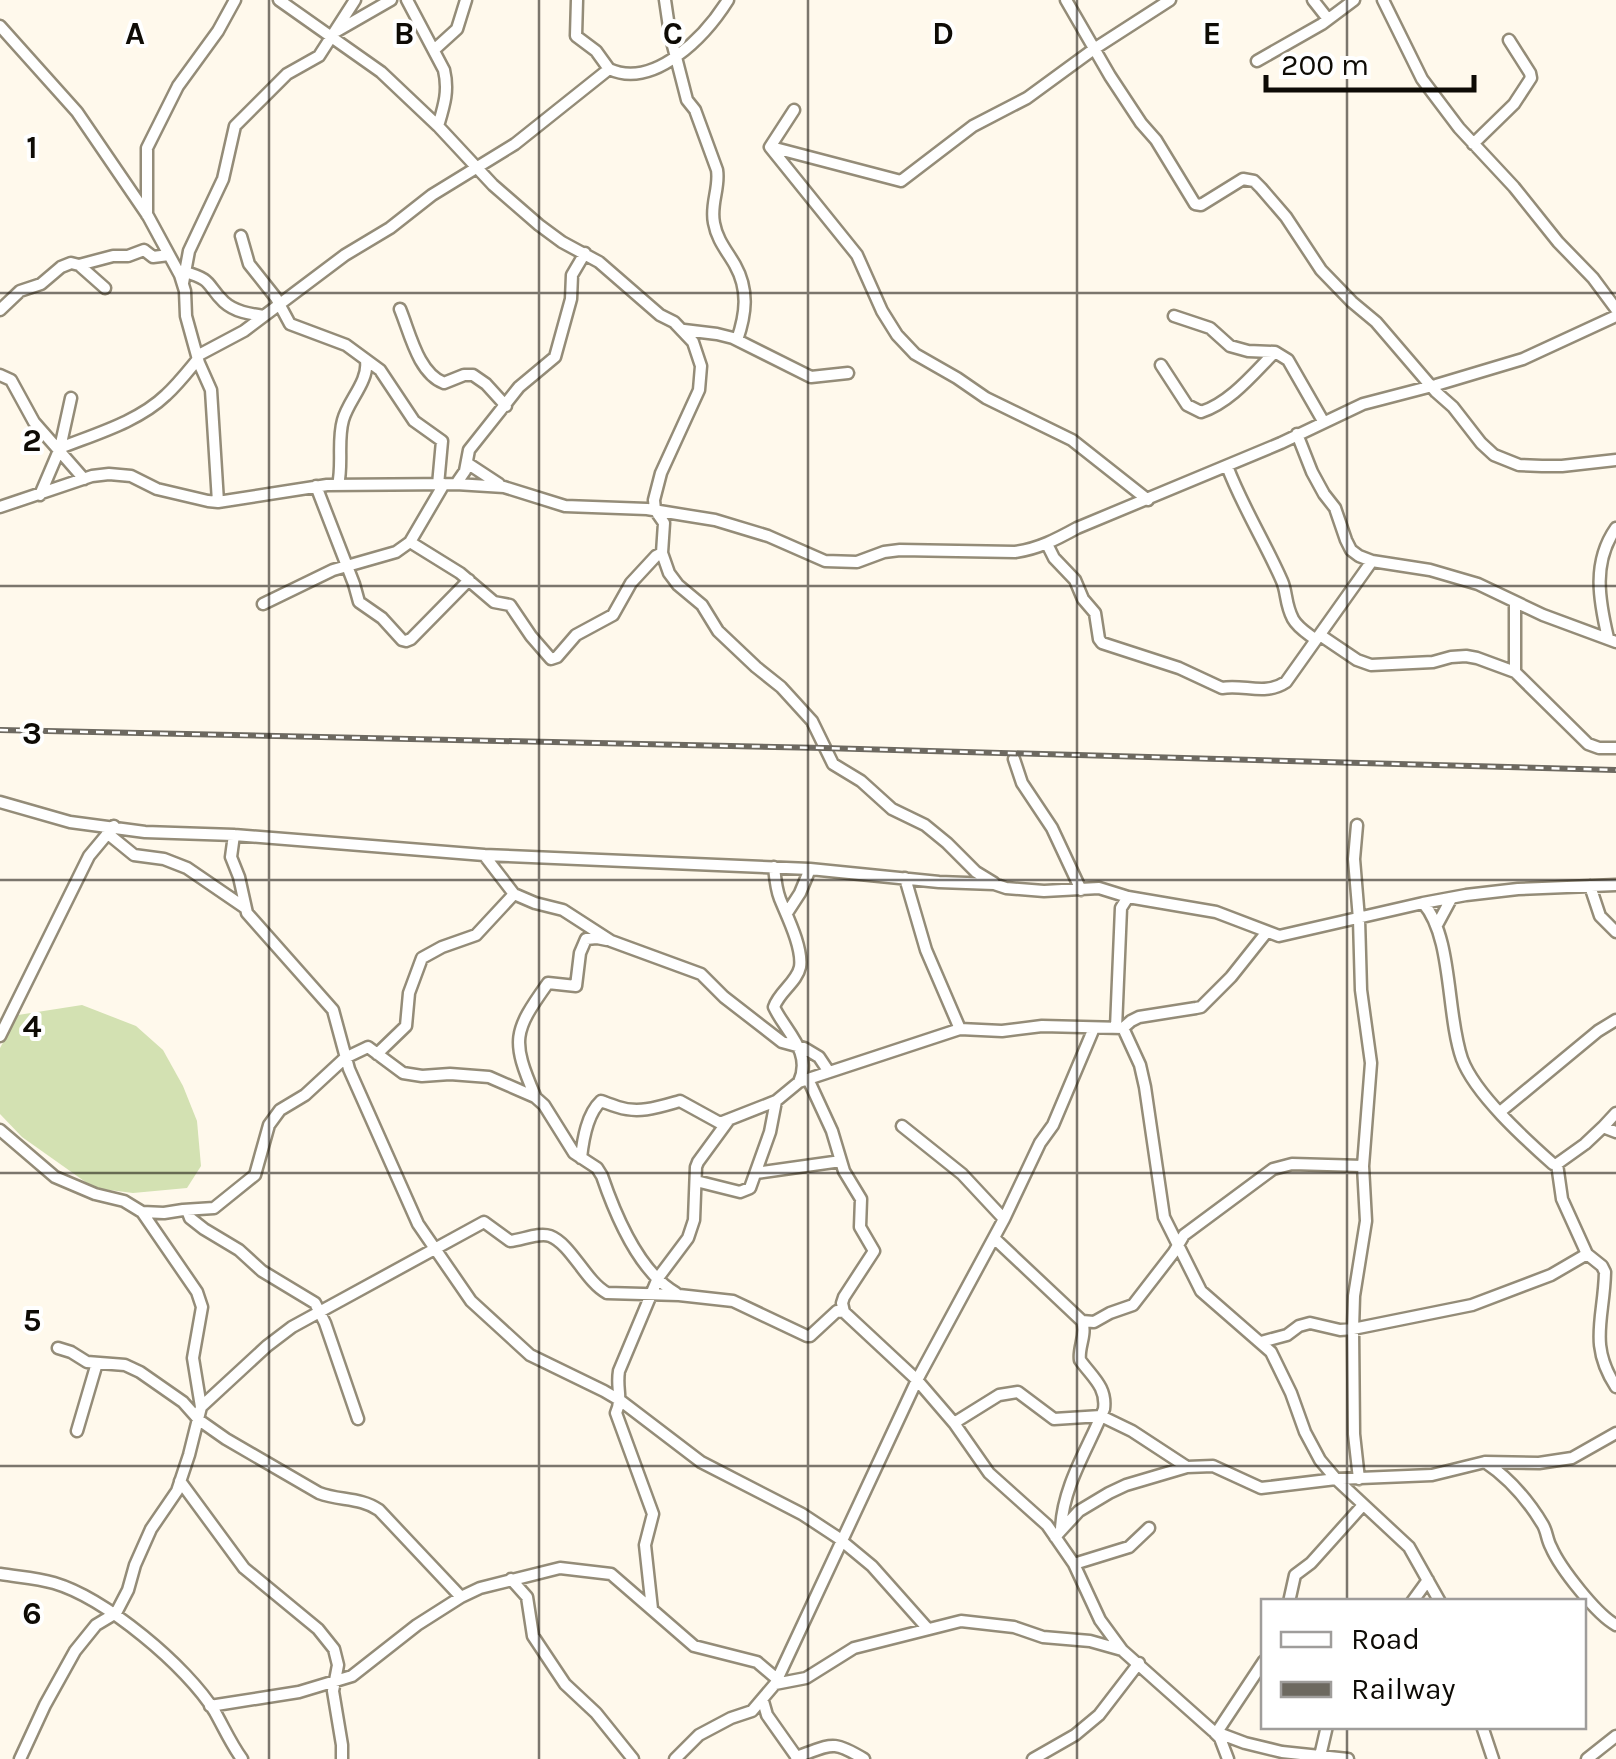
<svg xmlns="http://www.w3.org/2000/svg" width="1616" height="1759" font-family="Karla,sans-serif">
<style>
.green{fill:#d3e1b2}
.lines{fill:none;stroke-linecap:round;stroke-linejoin:round}
.minor-casing{stroke:#948c78;stroke-width:15}
.minor{stroke:#fff;stroke-width:10}
.rail-casing{stroke:#6d6960;stroke-width:6}
.rail{stroke:#fff;stroke-width:2.5;stroke-dasharray:8;stroke-linecap:butt}
.grid{fill:none;stroke:#0e0b05;stroke-width:2.5;stroke-opacity:0.55}
.grid-label{font-size:32px;text-anchor:middle;font-weight:bold;fill:#0e0b05;stroke:#fff;stroke-width:8;stroke-linejoin:round;paint-order:stroke}
</style>
<rect width="100%" height="100%" fill="#fff9ec"/>
<path class="green" d="M82 1005 136 1026 163 1050 183 1086 197 1121 201 1166 187 1188 133 1193 94 1188 22 1137 0 1114V1048L18 1015Z"/>
<g class="lines">
<defs>
<path id="minor" d="M279 0 381 72 438 126 493 185 539 225 562 242 599 262 660 315 674 322 693 342 701 366 699 390 661 473 654 500 655 510 664 523 662 553 669 573 678 585 702 605 718 631 756 667 781 687 812 721 833 764 861 781 892 809 925 825 947 843 976 872 994 883
M407 0 444 70C449 91 444 106 438 126
M577 0 576 36 596 51 609 69
M665 0 670 34 687 100 695 110 717 170C720 188 710 204 714 223 717 240 727 251 735 265 749 290 746 314 737 340
M1066 0 1110 76 1141 123 1156 140 1195 204 1201 205 1243 179 1254 181 1261 188 1286 217 1321 270 1352 302 1376 322 1436 392 1453 407 1481 443 1494 455 1519 465 1542 466H1562L1616 460
M1313 0 1328 19
M1383 0 1422 79 1459 128 1514 187 1558 242 1593 278 1616 309
M0 26 77 112 148 216 180 275 185 291 186 316 199 363 211 390 218 502
M337 31 391 0
M435 49 457 29 466 0
M1257 61 1322 24 1354 0
M794 110 770 147 857 255 882 311 897 335 915 354 957 378 986 398 1072 440 1148 500
M1473 144 1514 104 1531 78 1530 73 1509 40
M771 147 901 181 973 126 1027 98 1094 49 1170 0
M147 215V148L178 86 218 31 235 0
M241 236 249 264 276 298 290 324 346 345 380 370 414 421 442 441 438 485
M79 265 105 288
M185 272C214 280 206 285 224 302 235 312 250 314 264 316
M183 283 189 251 223 179 235 126 287 74 319 56 355 0
M400 309C410 333 418 373 444 383L464 375H473L486 384 506 406
M0 310 20 291 41 284 61 267 71 263 79 265 113 256H128L144 250 153 257 169 255
M1174 316 1210 328 1230 346 1248 351 1275 352 1288 360 1323 421
M684 330 717 334 733 338 811 377 848 373
M197 356 244 331 345 255 390 228 432 195 515 144 609 69C655 90 706 35 728 0
M1161 365 1187 405 1201 412C1230 403 1254 373 1274 353
M0 375 11 380 34 422 84 479
M1297 434 1312 472 1324 494 1335 508 1346 540 1351 550 1359 556 1372 561 1430 570 1478 584 1543 615 1616 642
M60 448 71 398
M467 463 499 484
M1227 466C1242 506 1265 542 1282 581 1287 592 1285 604 1293 619 1298 628 1307 633 1316 640
M456 484 465 471 469 450 519 387 555 357 571 299 572 275 585 253
M338 485C343 464 337 441 343 420 348 401 369 381 366 361
M316 486 354 584 359 602 382 618 402 640 406 641 411 639 469 580
M40 495 60 448C95 434 138 422 166 395 178 384 188 371 198 359
M0 507 92 476 109 474 131 476 157 489 208 501 218 502 327 485 456 484 504 487 565 506 647 509 715 520 768 536 825 561 857 562 884 552 900 550 1015 552C1038 549 1057 539 1077 528L1281 443 1363 404 1436 385 1523 359 1616 316
M410 542 460 573 494 602 510 605 531 636 551 659 557 657 576 635 613 615 631 583 656 556 662 553
M1047 544 1054 558 1075 580 1083 599 1095 613 1099 639 1102 643 1179 668 1222 688C1244 684 1265 696 1286 682L1372 561
M1515 602V672
M263 604 333 570 396 552 410 542 444 484
M1320 635 1357 660 1371 665 1433 662 1451 657 1466 656 1477 658 1515 672 1588 744 1599 748H1616
M1608 638C1599 600 1592 562 1616 528
M1014 759 1022 783 1052 828 1081 890
M0 802 70 822 145 832 234 835 484 855 810 869 939 882 994 884 1006 888 1044 891 1099 888 1128 897 1216 912 1279 936 1423 903 1466 895 1518 889 1616 885
M1357 825 1354 859 1359 919 1361 990 1371 1063 1363 1166 1366 1221 1354 1296 1353 1329 1354 1434 1359 1479
M107 833 134 855 164 859 187 868 244 907
M234 835 231 857 239 877 247 913 333 1010 349 1069 418 1224 471 1301 530 1355 604 1391 621 1401 701 1462 802 1514 837 1537 872 1566 928 1629
M484 855 514 894 535 903 563 910 611 941 701 974 724 997 782 1042 804 1048 819 1057 829 1072
M774 867C775 877 776 889 780 899 787 916 803 948 800 967 797 982 779 992 774 1007 785 1031 813 1052 799 1082
M905 878 926 950 960 1029
M1590 886 1600 916 1616 932
M787 913 800 893 810 869
M1437 925 1451 899
M1116 1028 1121 908 1128 897
M1123 1028 1140 1065 1145 1087 1164 1217 1201 1291 1271 1352 1291 1393 1305 1432 1320 1460 1336 1479 1409 1547 1440 1602
M0 1036 89 856 114 826
M377 1054 406 1026 409 993 422 958 442 947 476 935 514 894
M808 1079 832 1131 844 1171 861 1199 860 1227 874 1251 844 1297 842 1303 844 1312 917 1380 954 1423 989 1473 1047 1525 1074 1564 1100 1620 1122 1650 1213 1731 1245 1743 1282 1752 1348 1759
M535 1096C511 1040 513 1032 548 983L576 986 580 953 586 939 597 938 607 940
M1500 1112 1598 1031 1616 1020
M902 1126 962 1174 1004 1219
M1603 1127 1616 1113
M0 1130 55 1177 95 1194 124 1201 142 1212 197 1292 202 1307 193 1358 201 1407 189 1455 177 1491 151 1529 135 1565 128 1590 116 1613 96 1625 75 1651 45 1705 20 1759
M581 1158C583 1139 587 1114 601 1101 606 1103 612 1105 618 1107 639 1114 659 1107 680 1101L720 1123 776 1101 799 1082 960 1029 1002 1031 1042 1026 1123 1028 1131 1021 1139 1017 1196 1008 1201 1007 1231 977 1266 933
M1557 1164 1585 1144 1603 1127 1616 1132
M756 1173 841 1161
M696 1181 740 1192 750 1188 770 1132 776 1101
M187 1210 190 1218 204 1229 239 1250 262 1271 315 1303 325 1323 358 1419
M142 1212 164 1213 183 1210 214 1208 255 1175 269 1125 280 1110 305 1095 345 1058 368 1047 403 1073 422 1076 450 1074 489 1077 535 1097 544 1105 574 1153 597 1168 602 1176C615 1214 639 1272 676 1293
M994 1238 1082 1321C1087 1335 1078 1347 1080 1360 1092 1377 1107 1387 1104 1409 1088 1449 1063 1485 1061 1529
M1587 1254 1602 1266 1605 1272C1604 1319 1588 1344 1616 1387
M1082 1321 1094 1322 1110 1313 1133 1305 1174 1252 1184 1235 1273 1169 1292 1164 1363 1166
M1261 1342 1287 1335 1299 1326 1310 1323 1340 1330 1353 1329 1472 1305 1551 1275 1587 1254 1562 1199 1557 1164H1553C1525 1139 1475 1094 1462 1059 1446 1013 1453 937 1423 903
M58 1348 71 1352 87 1362 125 1365 140 1372 183 1402 199 1420 226 1439 319 1493C340 1501 360 1497 379 1510L461 1597
M202 1406 267 1346 292 1327 484 1222 510 1241C522 1240 539 1232 550 1236 571 1244 586 1282 607 1293L679 1295 733 1301 807 1336H810L837 1311 844 1312
M954 1423 999 1395 1018 1392 1054 1419 1101 1416 1132 1431 1187 1467
M77 1431 97 1363
M1485 1462C1509 1478 1528 1500 1543 1525 1547 1532 1547 1540 1551 1547 1560 1568 1597 1615 1616 1625
M180 1481 244 1568 318 1629 334 1649 338 1665 333 1691 342 1745V1759
M1055 1537 1079 1511 1109 1493 1126 1485 1187 1467 1213 1466 1261 1488 1336 1479 1432 1475 1485 1462 1539 1463 1572 1458 1616 1433
M1074 1564 1129 1547 1149 1528
M0 1574C18 1577 36 1578 54 1583 105 1598 187 1666 215 1712 224 1728 231 1744 242 1759
M511 1579 527 1597 533 1636 565 1684 596 1713 633 1759
M1289 1602 1295 1575 1311 1563 1363 1505
M1412 1602 1428 1580
M652 1609 645 1545 653 1514 616 1413C623 1397 616 1389 619 1371L658 1278 688 1238 694 1220 696 1167 698 1162 728 1121
M775 1684 806 1678 854 1648 961 1621 1014 1627 1043 1637 1090 1641 1122 1650
M763 1701 767 1715 798 1759
M210 1706 299 1692 352 1676 417 1625 461 1597 480 1588 560 1568 611 1574 694 1646 757 1662 777 1679
M1482 1726 1493 1759
M1217 1732 1264 1661
M1215 1733 1220 1738 1228 1759
M1320 1756 1327 1726
M796 1757C832 1745 831 1739 864 1759
M675 1759 699 1735 731 1718 752 1711 775 1684 917 1380 1004 1219 1040 1143 1053 1125 1094 1028
M1033 1759 1075 1735 1099 1715 1139 1663
M1587 1759 1616 1736"/>
</defs>
<use href="#minor" class="minor-casing"/>
<use href="#minor" class="minor"/>
<defs>
<path id="rail" d="M0 730 824 748 1616 770"/>
</defs>
<use href="#rail" class="rail-casing"/>
<use href="#rail" class="rail"/>
</g>
<path class="grid" d="M269 0V1759M539 0V1759M808 0V1759M1077 0V1759M1347 0V1602M0 293H1616M0 586H1616M0 880H1616M0 1173H1616M0 1466H1616M1347 1726V1759"/>
<g class="grid-label">
<text x="135" y="44">A</text>
<text x="404" y="44">B</text>
<text x="673" y="44">C</text>
<text x="943" y="44">D</text>
<text x="1212" y="44">E</text>
<text x="32" y="158">1</text>
<text x="32" y="451">2</text>
<text x="32" y="744">3</text>
<text x="32" y="1037">4</text>
<text x="32" y="1331">5</text>
<text x="32" y="1624">6</text>
</g>
<rect x="1261" y="1599" width="325" height="130" fill="#ffffff" stroke="#9f9d9b" stroke-width="2.5"/>
<rect x="1281" y="1632" width="50" height="15" fill="#ffffff" stroke="#9f9d9b" stroke-width="2.5"/>
<text x="1351" y="1649" font-size="30" fill="#0e0b05">Road</text>
<rect x="1281" y="1682" width="50" height="15" fill="#6d6960" stroke="#9f9d9b" stroke-width="2.5"/>
<text x="1351" y="1699" font-size="30" fill="#0e0b05">Railway</text>
<path d="M1266 75v15h208v-15" fill="none" stroke="#0e0b05" stroke-width="5"/>
<text x="1281" y="75" font-size="30" fill="#0e0b05" stroke="#ffffff" stroke-width="8" paint-order="stroke">200 m</text>
</svg>
